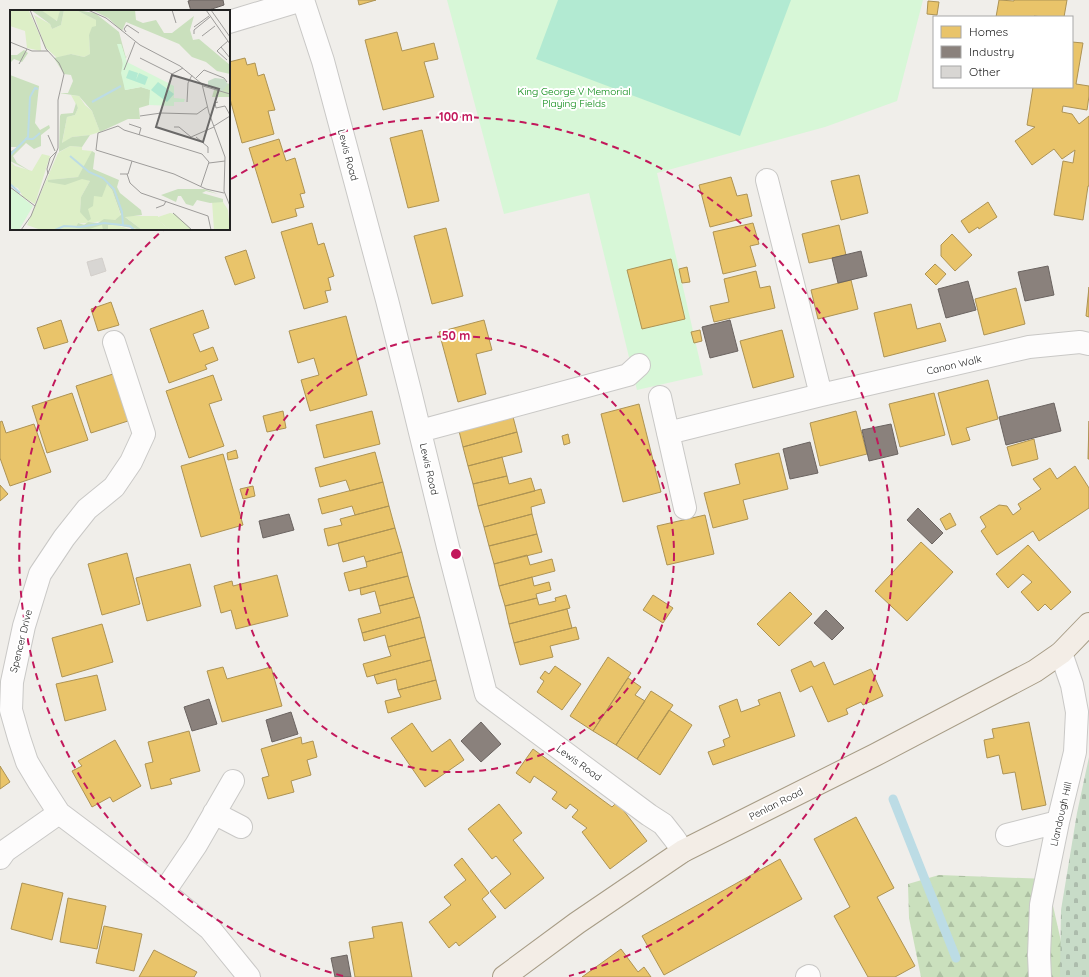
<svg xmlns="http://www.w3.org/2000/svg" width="1089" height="977" font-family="Quicksand,sans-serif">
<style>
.forest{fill:url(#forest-firs)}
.cemetery{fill:url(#cemetery-stones)}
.park{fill:#d7f7d7}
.pitch{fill:#b2ead2}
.homes{fill:#e9c46a;stroke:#ad9354}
.industry{fill:#8a817c;stroke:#6b6461}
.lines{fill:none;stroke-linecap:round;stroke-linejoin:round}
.stream{stroke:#bcdce5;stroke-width:9}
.building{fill:#d8d6d3;stroke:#d3cfcb}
.minor-casing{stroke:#c9c8c6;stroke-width:24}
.major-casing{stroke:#a79c86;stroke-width:24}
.minor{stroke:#fdfcfc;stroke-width:22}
.major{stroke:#f3ede6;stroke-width:22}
.ring{fill:none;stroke:#c2185b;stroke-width:2;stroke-dasharray:7 5}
.labels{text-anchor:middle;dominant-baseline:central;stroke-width:4;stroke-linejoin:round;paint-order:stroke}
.park-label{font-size:10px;fill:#03870d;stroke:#fff}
.street-label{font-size:10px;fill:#222;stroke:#fff}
.inset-river{fill:none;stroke:#bcdce5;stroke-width:2}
.inset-road{fill:none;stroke:#9e9c9a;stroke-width:1}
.view{fill:#6a6968;fill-opacity:0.15;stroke:#6a6968;stroke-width:2}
.inset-edge{fill:none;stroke:#222;stroke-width:2}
.centre{fill:#c2185b;stroke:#fff;stroke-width:2}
.ring-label{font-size:12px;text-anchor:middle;font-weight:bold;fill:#c2185b;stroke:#fff;stroke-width:4;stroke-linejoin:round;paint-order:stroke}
</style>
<defs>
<pattern id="forest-firs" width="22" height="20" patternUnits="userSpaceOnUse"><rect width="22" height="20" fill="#cae0bd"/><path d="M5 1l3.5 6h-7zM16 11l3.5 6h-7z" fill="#adc0a2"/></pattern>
<pattern id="cemetery-stones" width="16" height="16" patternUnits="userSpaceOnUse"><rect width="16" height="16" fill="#c8dcc8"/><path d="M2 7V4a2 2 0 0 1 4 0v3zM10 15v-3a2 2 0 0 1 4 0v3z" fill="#acbcac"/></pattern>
</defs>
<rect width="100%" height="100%" fill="#f0eeea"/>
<path class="forest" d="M939 875 1047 879 1069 977H921L909 918 908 884Z"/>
<path class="cemetery" d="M1089 757V977H1060L1061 910 1077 813Z"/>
<path class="park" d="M447 0H923L897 101 825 127 657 173 703 375 637 390 589 193 504 214Z"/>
<path class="pitch" d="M558 0H791L740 136 536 59Z"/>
<path class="homes" d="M358 0H376L359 5Z
M999 0 1014 1V0H1067L1064 17H1042L1034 16 1033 17H996Z
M928 1 939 2 937 15 927 14Z
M397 32 402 51 434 43 438 59 424 62 434 97 383 110 365 40Z
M1072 42 1083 43 1076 84 1089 86V96L1087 110 1063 106 1062 112 1072 114 1079 124 1089 116V186H1088L1083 220 1054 215 1063 161 1073 163 1075 150 1062 159 1054 149 1032 165 1015 141 1035 127 1027 125 1033 87H1072Z
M245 58 247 65 255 63 258 76 264 74 275 110 268 111 274 134 242 143 229 95V62Z
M422 130 439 201 408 208 390 138Z
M279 139 286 161 295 158 305 193 300 194 304 207 295 209 297 216 272 223 249 148Z
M859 175 868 213 841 220 831 181Z
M731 177 737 196 747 194 752 216 710 227 699 185Z
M988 202 997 217 979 229 978 227 969 233 961 221Z
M312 223 318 245 324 243 334 276 328 278 331 290 325 291 328 302 304 309 281 232Z
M753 223 759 244 750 246 756 266 723 274 713 232Z
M839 225 846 255 809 263 802 234Z
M446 228 463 296 432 304 414 236Z
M952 234 972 255 955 271 941 256V245Z
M246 250 255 278 235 285 225 257Z
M671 259 685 319 642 329 627 270Z
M935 264 946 274 936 285 925 274Z
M687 267 690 282 682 283 679 269Z
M756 271 760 288 770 286 775 308 714 322 710 306 729 302 724 279Z
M851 280 858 309 818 319 811 290Z
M1089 287V317L1086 316Z
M1016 288 1025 324 984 335 975 299Z
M111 302 119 325 98 331 91 309Z
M911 304 917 329 940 323 946 341 884 357 874 313Z
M203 310 209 328 193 334 200 352 213 347 218 360 205 365 207 369 169 383 150 329Z
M346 316 367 395 310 411 301 380 319 375 314 358 298 363 289 331Z
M61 320 68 342 44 349 37 328Z
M484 320 492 350 476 354 486 394 458 402 439 332Z
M700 330 702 341 694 343 691 332Z
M782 330 794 377 753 388 740 341Z
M116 373 131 420 91 433 76 386Z
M213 375 222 400 209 404 224 446 189 458 166 391Z
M988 380 998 419 966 428 970 440 952 445 938 393Z
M72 393 88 440 47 453 32 406Z
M934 393 945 435 900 447 889 404Z
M639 404 661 492 623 502 601 414Z
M283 411 286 428 267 432 263 416Z
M372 411 380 444 324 458 316 425Z
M856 411 867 454 820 466 810 423Z
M512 413 517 432 463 447 458 427Z
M2 421 6 433 34 424 51 472 10 486 0 458V422Z
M1089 421V459H1088Z
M517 432 522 452 468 466 463 447Z
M568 434 570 443 564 445 562 436Z
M1034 439 1038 459 1012 466 1007 447Z
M236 450 238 458 228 460 227 453Z
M375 452 383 482 350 491 346 480 320 487 315 468Z
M779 453 788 489 743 500 748 519 713 528 704 493 740 484 735 464Z
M223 454 243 525 201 537 181 466Z
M502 457 507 476 473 484 468 466Z
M1075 466 1089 488V508L1039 541 1033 531 997 555 981 531 986 527 980 517 999 505 1007 506 1013 515 1021 509 1018 504 1041 489 1033 479 1050 468 1057 479Z
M507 476 509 484 531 478 535 491 478 506 473 484Z
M383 482 389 506 355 515 352 506 322 514 318 499Z
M0 485 8 494 0 501Z
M253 486 255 496 243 499 240 489Z
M541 489 545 503 531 507 532 514 484 527 478 506Z
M389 506 395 528 328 546 324 529 342 525 340 519Z
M950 513 956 525 946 530 940 519Z
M532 514 537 534 489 546 484 527Z
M705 515 714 554 667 565 657 526Z
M395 528 402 552 366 562 364 556 343 562 338 543Z
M537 534 542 552 494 564 489 546Z
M921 542 953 572 907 621 875 591Z
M1028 545 1071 592 1051 610 1045 604 1038 611 1021 592 1032 582 1023 574 1008 588 996 574Z
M402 552 408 576 349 591 344 573 367 567 366 562Z
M127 553 140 604 102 615 88 564Z
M527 555 530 565 552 559 555 571 499 586 494 564Z
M190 564 201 606 147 621 136 578Z
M277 575 288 616 236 629 231 610 221 613 214 586 232 581 233 586Z
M408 576 414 597 379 606 375 591 361 595 360 588Z
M532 577 534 586 549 582 551 590 536 594 537 598 505 606 499 586Z
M790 592 812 614 779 646 757 624Z
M566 595 570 608 509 624 505 606 537 598 539 605 556 601 555 598Z
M653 595 673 608 663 623 643 610Z
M414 597 420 617 362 633 358 619 381 613 379 606Z
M567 609 572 628 514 643 509 624Z
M420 617 425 637 388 647 385 635 364 641 362 633Z
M102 624 113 662 62 677 52 638Z
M576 627 579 639 550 646 553 657 520 665 514 643Z
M425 637 431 660 367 677 363 664 391 656 388 647Z
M608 657 631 673 593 731 570 716Z
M431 660 436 680 398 690 396 679 377 684 374 675Z
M811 661 814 667 824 662 834 685 871 669 883 696 863 705 861 702 846 709 848 714 828 722 812 686 800 692 791 670Z
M555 666 581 684 562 710 537 692 544 681 540 678 545 671 549 674Z
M223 667 227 679 271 667 282 706 222 722 207 671Z
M97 675 106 710 65 721 56 684Z
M628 678 641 687 635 695 645 701 616 745 593 731Z
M436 680 441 699 388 713 385 701 401 697 398 690Z
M651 691 673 705 637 759 616 745Z
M780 692 795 736 713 765 708 752 725 746 723 740 730 737 719 706 737 699 741 712 760 705 758 700Z
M669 710 692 725 660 775 637 759Z
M1029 722 1046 805 1022 810 1015 772 1003 774 999 755 987 758 984 740 994 738 992 729Z
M412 723 432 752 450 739 464 760 425 787 391 738Z
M189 731 200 771 170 779 172 784 151 789 145 764 153 762 148 742Z
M301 737 302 744 313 741 317 757 307 760 311 775 291 781 294 792 268 799 262 778 269 776 261 749Z
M115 740 141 786 113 802 110 797 92 807 72 771 82 766 78 761Z
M533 749 612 807 617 802 647 841 610 869 582 832 587 828 572 817 578 810 570 804 566 809 552 799 557 792 534 776 530 783 516 773Z
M0 766 10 782 0 789Z
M499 804 522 833 513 840 544 878 505 909 490 891 511 874 496 856 492 859 468 829Z
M856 817 894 888 877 897 915 966 895 977H868L834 916 850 907 814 839Z
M462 858 489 893 482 899 496 917 459 946 456 942 449 948 429 922 451 905 444 897 466 880 454 865Z
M780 859 802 899 664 975 642 936Z
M22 883 63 893 52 940 11 929Z
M68 898 106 906 97 949 60 942Z
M402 922 412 977H355L349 942 374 938 372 927Z
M104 926 142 934 134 971 96 963Z
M621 949 638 972 644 967 651 977H582Z
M154 950 197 972 194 977H139Z"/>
<path class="industry" d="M192 0H223L224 5 206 11H191L188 1Z
M861 251 867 276 838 283 832 258Z
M1048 266 1054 295 1025 301 1018 272Z
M968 281 976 310 946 318 938 289Z
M730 320 738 351 710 358 702 327Z
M1054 403 1061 431 1006 445 999 417Z
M891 424 898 454 869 461 862 430Z
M810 442 818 473 790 479 783 449Z
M918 508 943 533 932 544 907 520Z
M289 514 294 530 263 538 259 521Z
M826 610 844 628 832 640 814 623Z
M209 699 217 724 192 731 184 707Z
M291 712 298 734 272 742 266 720Z
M481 722 501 744 481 762 461 741Z
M347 955 351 977H335L331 958Z"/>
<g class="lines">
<path class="stream" d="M893 799 956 958"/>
</g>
<path class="building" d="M102 258 106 271 91 276 87 262Z"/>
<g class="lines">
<defs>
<path id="minor" d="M303 0 323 61 387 300 410 391 448 547 486 694 649 815 663 824 674 838 683 851
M229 22 302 0
M767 180 821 395
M114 342 144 434 131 462 114 487 87 509 64 538 40 574 24 626 12 682 11 710 19 738 27 762 39 782 59 813 164 892 210 929 249 977
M660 397 685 508
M420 431 628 375 639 365
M668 433 821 395 1029 347 1080 342 1089 344
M214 813 241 827
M1007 835 1058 822
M0 858 5 851 59 813
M164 892 196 845 233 781
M807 977 809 976V977
M1040 977 1039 955 1041 905 1058 822 1075 752 1077 712 1072 685 1061 653"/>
<path id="major" d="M504 977 577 923 683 851 875 755 1035 671 1061 653 1089 624"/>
</defs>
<use href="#minor" class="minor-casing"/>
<use href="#major" class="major-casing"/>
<use href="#minor" class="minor"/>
<use href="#major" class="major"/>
</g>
<g class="ring">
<circle cx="456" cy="554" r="218"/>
<path d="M343 976A437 437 0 0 1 164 229M231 179A437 437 0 1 1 569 976"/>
</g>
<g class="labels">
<g class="park-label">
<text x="574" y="91">King George V Memorial<tspan x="574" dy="12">Playing Fields</tspan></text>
</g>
<g class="street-label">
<text transform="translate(348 155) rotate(75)">Lewis Road</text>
<text transform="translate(954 365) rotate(-13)">Canon Walk</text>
<text transform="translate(429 469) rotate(77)">Lewis Road</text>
<text transform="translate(21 641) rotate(-76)">Spencer Drive</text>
<text transform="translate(579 763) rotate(36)">Lewis Road</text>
<text transform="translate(776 804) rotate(-27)">Penlan Road</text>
<text transform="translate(1061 814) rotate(-77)">Llandough Hill</text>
</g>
</g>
<g transform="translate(10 10)">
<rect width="220" height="220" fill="#f0eeea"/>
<path d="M0 0 19 1 30 26 31 41 17 38 15 21 0 16ZM31 0H50L48 11 39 7ZM54 0H66L86 10V17L79 25 80 44 74 47 61 44 47 48 35 37 24 5 40 14 42 19 51 15ZM61 85 69 86 75 95 82 101 90 122 80 125 62 127 52 134 57 107 65 105 68 98ZM60 136 72 137V140L82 141 78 154 68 167 38 170 72 168 80 171 71 187 70 202 78 198 84 186 96 173 102 180 111 206 105 210 66 214 93 215V220H31L17 215 48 143ZM32 144 40 146 25 194 13 187 8 178 0 175V151L5 156 22 161ZM202 191 213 192 218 200 220 220H204ZM114 206H148V210L160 220H132ZM98 215H106L123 220H98Z" fill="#ddefc7"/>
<path d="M21 0H31L47 11 50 0H54L51 15 42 19 40 14ZM66 0 85 3 109 22 116 48 122 38 115 49 111 34 115 80 131 77 141 80 139 95 129 98 130 109H118L90 122 82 101 69 86 49 83H58L63 71 61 65 54 64 44 48 61 44 74 47 80 44 79 25 82 17 86 16V10ZM82 0H125L126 10 133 13 146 10 154 23H162L184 6 180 20 183 30 189 29 220 55V64L207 61 196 52 182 47 169 34 116 12 112 21 98 8ZM14 40 18 43 12 52 4 49 0 53V62V45H7ZM0 65 29 76 25 113 30 120 39 115 40 118 31 125V136L24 139 16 133 3 146 7 153 20 161 0 151V142L7 137H0ZM220 73V87H202L204 80ZM66 93 68 98 65 105 57 107 52 133 62 127 80 125 72 137 60 136 49 142 50 106 51 104 63 103ZM82 141 85 143 83 159 109 170 107 177 110 183 131 200 132 205 115 207 132 220 106 215H98V220H93L92 215 79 219 66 218 68 213 74 215 78 212 88 213 94 209 105 210 111 205 102 180 97 174 92 187 84 186 83 196 78 199 81 209 78 211 70 202 71 187 80 171 72 169 55 175 38 172V170L68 167ZM168 179H194L208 184 196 181 192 183 213 189V192L200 193 187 190 183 196 176 194 171 186H168L166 192 151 185Z" fill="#cae0bd"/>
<path d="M205 68 214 69 218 74 212 82 198 76V71Z" fill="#c8dcc8"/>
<path d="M107 34H111L117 52 164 76V88L175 89 174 92H164V96L139 95 140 80 131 77 115 80 111 63 113 53ZM0 177 23 196 9 220H0Z" fill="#d7f7d7"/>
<path d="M160 203 165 204 182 220H160L148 210V207Z" fill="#ddefc7"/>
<path d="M119 60 128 63 126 70 129 63 138 67 135 75 116 68ZM148 72 164 84 157 92 141 80Z" fill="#b2ead2"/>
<path class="inset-river" d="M82 92 111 76M15 129H23L30 123M0 145 18 127 20 87 25 78 28 79M60 146 79 162 93 168 104 179 112 202 113 215M0 174 10 183M45 220 54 216 70 217 94 213 120 216 124 220"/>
<path class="inset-road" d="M78 0 96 8 130 35 170 56 192 74 199 103 215 147 214 181 220 196M162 0 166 13M196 0 220 34M201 0 220 27M184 17 199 6M116 22 114 19 117 15 129 23M184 24V20L200 7M192 26 205 16M218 31 211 37 220 48M0 32 22 41H38M211 37 207 41 217 50M130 48 162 64 173 58M9 54 17 39M114 60 125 32M186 68 194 60 214 68 217 72M193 76 220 84M177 92 178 73 182 65M208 92 205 93 206 98 215 96 220 105M130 106 151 103 187 104 197 97M119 114 131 118 129 125M204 116 220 106M164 117H169L181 127 204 117M38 125 45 141M186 127 198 137V143M199 153 215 151M38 164 37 159 40 148 47 141M110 164H118L122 151M117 164 120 173 131 183 198 206 201 220M191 176 199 152 192 144 114 120 108 116 88 123 86 140 164 164 196 179 214 183M0 177 25 196M146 198 154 195 156 191M163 203 182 220M11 220 21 206 48 138V90L54 64 49 53 36 39 20 0"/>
<path class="view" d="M162 65 209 79 193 132 146 117Z"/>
<rect width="220" height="220" class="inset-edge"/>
</g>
<circle cx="456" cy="554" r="6" class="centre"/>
<g class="ring-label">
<text x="456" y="121">100 m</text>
<text x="456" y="340">50 m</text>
</g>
<rect x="933" y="16" width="140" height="72" fill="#ffffff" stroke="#a7a7a7"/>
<rect x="941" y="26" width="20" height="12" fill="#e9c46a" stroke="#a7a7a7"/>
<text x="969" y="36" font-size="12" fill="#222222">Homes</text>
<rect x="941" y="46" width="20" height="12" fill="#8a817c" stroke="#a7a7a7"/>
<text x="969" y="56" font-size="12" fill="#222222">Industry</text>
<rect x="941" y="66" width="20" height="12" fill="#d8d6d3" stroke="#a7a7a7"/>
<text x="969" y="76" font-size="12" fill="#222222">Other</text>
</svg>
